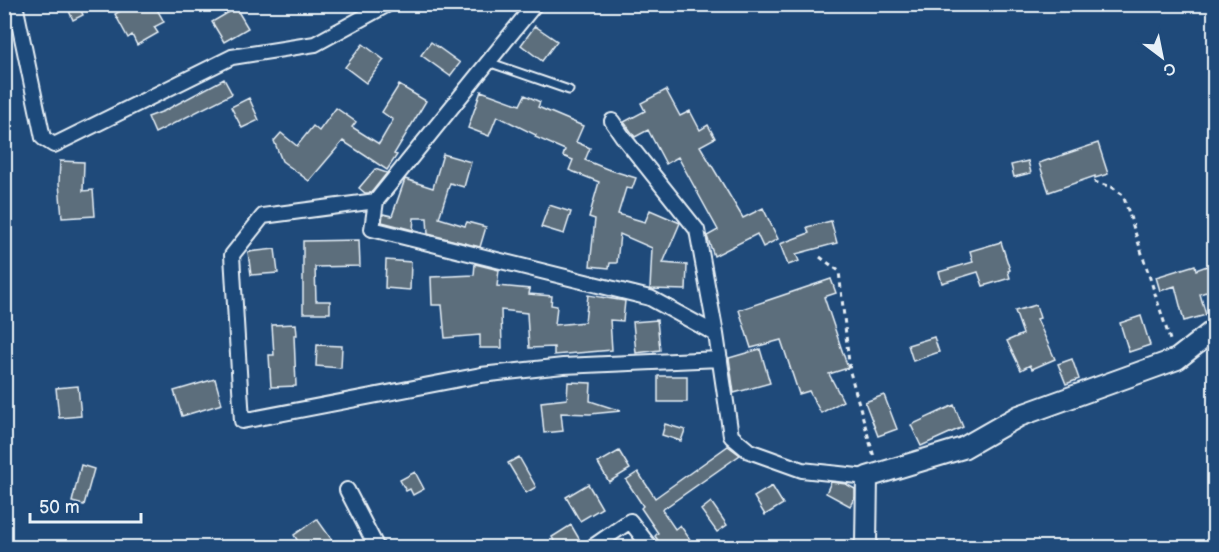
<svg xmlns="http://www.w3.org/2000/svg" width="1219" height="552" font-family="'Balsamiq Sans',sans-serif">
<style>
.building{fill:#5b6e7c;stroke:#e8f1f8;stroke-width:1.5}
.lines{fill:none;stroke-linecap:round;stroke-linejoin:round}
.lane-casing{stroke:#e8f1f8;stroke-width:11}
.street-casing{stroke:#e8f1f8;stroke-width:18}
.secondary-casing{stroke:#e8f1f8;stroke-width:24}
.path{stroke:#e8f1f8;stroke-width:3;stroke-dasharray:4.5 4.5;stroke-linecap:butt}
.lane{stroke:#1f4a7a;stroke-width:7}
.street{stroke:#1f4a7a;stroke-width:14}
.secondary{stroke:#1f4a7a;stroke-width:20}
</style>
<rect width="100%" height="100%" fill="#1f4a7a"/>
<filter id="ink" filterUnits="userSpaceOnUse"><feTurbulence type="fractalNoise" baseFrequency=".0167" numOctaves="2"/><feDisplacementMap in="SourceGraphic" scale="12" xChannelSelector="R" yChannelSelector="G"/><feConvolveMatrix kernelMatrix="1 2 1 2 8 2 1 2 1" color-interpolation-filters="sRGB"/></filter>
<g filter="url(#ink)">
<path class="building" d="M66 4H78L83 15 73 20Z
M132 4H154L164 22 154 27 158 33 137 45 132 35 128 38 115 14Z
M236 8 248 28 224 42 212 22Z
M535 26 557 41 542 61 521 45Z
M431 42 460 63 450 76 421 55Z
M363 44 384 60 366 83 345 67Z
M224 79 232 94 155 133 148 117 164 111Z
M399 85 426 101 394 154 397 155 387 170 343 141 309 181 282 161 274 141 281 133 297 146 313 126 319 131 336 108 356 122 352 127 379 144 393 120 382 112Z
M666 90 680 116 690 111 700 130 708 125 715 138 700 146 743 218 763 208 778 239 763 247 757 234 714 256 707 236 718 230 678 157 666 164 648 130 635 137 624 122 645 111 641 103Z
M481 91 520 105 525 95 540 102 538 107 583 126 576 142 590 148 585 160 607 169 636 178 632 189 626 188 618 214 645 222 650 210 680 223 663 263 687 265 686 290 650 289 652 248 620 234 617 263H610L609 268 590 266 595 219 589 217 599 182 569 170 573 160 563 156 565 150 535 137 536 135 497 116 489 136 468 128Z
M249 98 259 120 242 128 231 107Z
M1098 143 1108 174 1095 178V176L1049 192 1039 163Z
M443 154 471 162 464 187 450 183 439 218 465 226 467 222 486 227 480 247 428 234 427 218H414L413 230 382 222 383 214 392 216 405 179 433 188Z
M60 161 84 162 83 191 93 190 95 216 62 218 59 183Z
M1028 161 1031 173 1014 177 1011 165Z
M375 169 387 173 371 193H365L359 188Z
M549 205 571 212 564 234 541 227Z
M831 221 837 243 796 254 799 261 788 265 780 244 809 233 807 227Z
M359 240 360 266 315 267 316 301H330V313H303V241Z
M1001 242 1010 270 1008 271 1010 278 983 286 978 272 942 283 939 272 973 262 970 251Z
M275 249 278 273 251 275 248 252Z
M386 260 411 262 410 290 385 288Z
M1215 263V289L1200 294 1206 315 1184 321 1175 286 1160 291 1156 277 1195 265 1196 270Z
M475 264 499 270 497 286 530 289 529 294 552 296 551 305 557 306 555 325 585 322 588 295 625 301 623 321 610 320 612 350 554 355V347L529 348 527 313 501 310 502 348H480V335L445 338 442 305H432L431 277 474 275Z
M831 279 836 293 824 297 848 368 829 374 843 401 821 413 809 391 799 394 781 340 751 348 739 310Z
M1036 305 1040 318 1037 319 1055 359 1032 369 1030 365 1021 370 1007 341 1023 334 1015 311Z
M1141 316 1150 345 1129 352 1120 323Z
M657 320 660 350 636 353 633 322Z
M296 324 297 335H294L296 386 271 387 269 355H274L272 325Z
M934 337 939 352 913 361 908 345Z
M317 345 342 346 341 368 316 366Z
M760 349 770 383 734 393 729 358Z
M1072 359 1079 379 1066 384 1058 364Z
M658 376H687V402H658Z
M215 379 222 404 182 416 174 391Z
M568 382 591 383 590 401 621 411 590 414 561 413 563 431 544 433 541 402 567 399Z
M78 386 81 416 59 418 56 388Z
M884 395 897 429 878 436 865 402Z
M954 405 963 427 921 446 911 425Z
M665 424 685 430 681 441 662 435Z
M728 446 740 455 662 510 675 529 680 525 696 548H663L655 536 658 533 641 508 643 506 626 480 638 472 655 498Z
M619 451 630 469 609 482 598 463Z
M519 457 536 487 526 493 508 463Z
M81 465 94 469 84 505 72 502Z
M415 472 424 489 413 495 410 489 406 491 400 480Z
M831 482 846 484 855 489V497L850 506 826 493Z
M588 484 602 508 580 521 566 497Z
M772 486 783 504 765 515 754 497Z
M711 502 727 525 717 532 701 510Z
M317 519 332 540 321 548H302L294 535Z
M571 525 581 542 573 548H558L552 537Z"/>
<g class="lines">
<defs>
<path id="lane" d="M488 62 569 90"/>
<path id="street" d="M15 4 43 138 54 145 232 57 315 44 388 4
M535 4 376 201 372 229 650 298 716 334
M612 121 623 137 697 230 716 334 731 436 749 451 802 470 867 477
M376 201 263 216 232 255 242 421 481 375 563 366 720 359
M347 490 377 548
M591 548 630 521 651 548"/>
<path id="secondary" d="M863 548 866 543 867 477 963 448 1019 416 1177 359 1214 330"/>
</defs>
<use href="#lane" class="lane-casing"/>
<use href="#street" class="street-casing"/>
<use href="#secondary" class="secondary-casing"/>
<path class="path" d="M1094 182 1112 187 1123 195 1171 343
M820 257 839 271 850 372 874 457"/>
<use href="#lane" class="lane"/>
<use href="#street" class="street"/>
<use href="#secondary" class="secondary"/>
</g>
</g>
<rect width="1219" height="552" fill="none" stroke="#1f4a7a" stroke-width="24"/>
<rect x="12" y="12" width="1195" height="528" fill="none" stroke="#e8f1f8" stroke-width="2" filter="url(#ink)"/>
<g transform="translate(1162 57) rotate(148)" stroke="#1f4a7a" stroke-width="4.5" paint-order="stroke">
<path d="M0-4.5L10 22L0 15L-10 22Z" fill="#e8f1f8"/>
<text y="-9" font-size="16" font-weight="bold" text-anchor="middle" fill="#e8f1f8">С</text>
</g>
<path d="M30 513v9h111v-9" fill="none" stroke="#e8f1f8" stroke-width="3"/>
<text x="39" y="513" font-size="18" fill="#e8f1f8" stroke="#1f4a7a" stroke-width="4.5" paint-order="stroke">50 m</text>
</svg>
